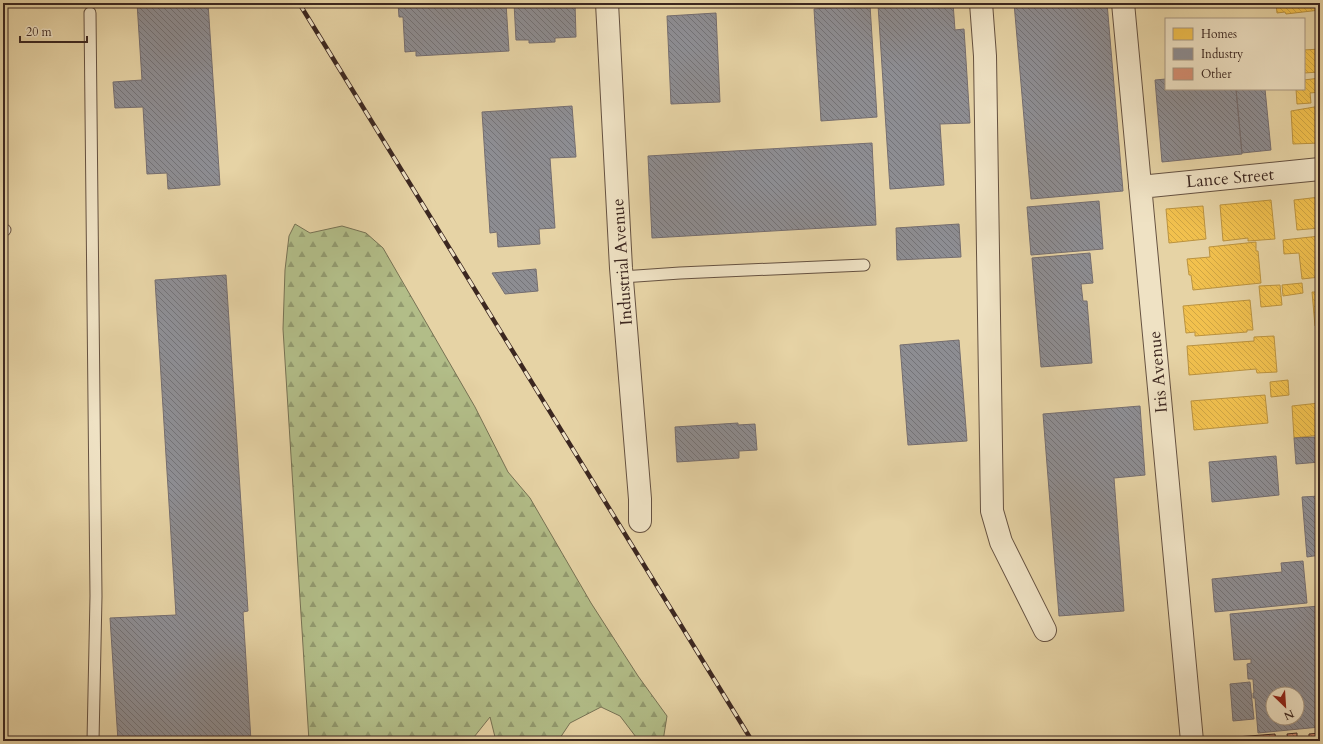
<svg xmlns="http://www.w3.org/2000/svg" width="1323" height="744" font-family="Cardo,serif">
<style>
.forest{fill:url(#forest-firs);stroke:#777254}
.homes{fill:url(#homes-back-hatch);stroke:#bb9340}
.industry{fill:url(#industry-back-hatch);stroke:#756e70;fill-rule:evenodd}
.building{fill:url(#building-back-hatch);stroke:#3c2720}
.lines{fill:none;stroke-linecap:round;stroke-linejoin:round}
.lane-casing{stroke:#665241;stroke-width:13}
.street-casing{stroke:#665241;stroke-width:24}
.lane{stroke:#efe2c4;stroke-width:11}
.street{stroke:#efe2c4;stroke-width:22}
.rail-casing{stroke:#3c2720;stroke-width:4.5}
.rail{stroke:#efe2c4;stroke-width:3;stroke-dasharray:9;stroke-linecap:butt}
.labels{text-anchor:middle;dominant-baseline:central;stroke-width:4;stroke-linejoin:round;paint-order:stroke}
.street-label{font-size:17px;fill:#3c2720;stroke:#efe2c4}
</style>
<defs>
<pattern id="forest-firs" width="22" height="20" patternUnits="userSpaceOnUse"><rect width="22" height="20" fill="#b2bd88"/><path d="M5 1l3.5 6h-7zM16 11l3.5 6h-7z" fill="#929a6f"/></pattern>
<pattern id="homes-back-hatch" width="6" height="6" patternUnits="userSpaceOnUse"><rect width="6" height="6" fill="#f2c14e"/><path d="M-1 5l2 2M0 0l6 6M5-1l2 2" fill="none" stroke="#d0a644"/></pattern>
<pattern id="industry-back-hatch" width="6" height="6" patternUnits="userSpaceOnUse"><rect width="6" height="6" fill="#8d8d92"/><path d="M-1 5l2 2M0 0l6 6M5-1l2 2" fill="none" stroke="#747377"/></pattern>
<pattern id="building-back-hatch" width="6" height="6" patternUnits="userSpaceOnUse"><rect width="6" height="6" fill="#d58f73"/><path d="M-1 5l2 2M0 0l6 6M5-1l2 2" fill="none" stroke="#ae755e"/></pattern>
</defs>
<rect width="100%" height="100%" fill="#e6d3a5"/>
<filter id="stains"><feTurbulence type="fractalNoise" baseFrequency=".005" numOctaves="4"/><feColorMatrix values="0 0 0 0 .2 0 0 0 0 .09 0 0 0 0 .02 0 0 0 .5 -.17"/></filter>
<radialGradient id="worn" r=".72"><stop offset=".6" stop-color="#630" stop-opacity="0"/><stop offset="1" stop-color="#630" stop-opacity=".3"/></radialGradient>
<path class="forest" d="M295 224 310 233 342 226 366 233 383 248 475 407 508 472 530 498 591 603 638 676 667 716 663 741H639L620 716 601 707 570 723 558 741H496L490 717 474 737 473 741H309L283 329 285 270 289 236Z"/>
<path class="homes" d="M1276 3H1320V10L1286 14 1285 12 1277 13Z
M1320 49V72L1304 73V50Z
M1320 78V92L1310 93 1311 103 1297 104 1296 89H1304V80Z
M1320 106V143L1293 144 1291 111Z
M1320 197V228L1297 230 1294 200Z
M1271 200 1275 239 1248 241V238L1223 241 1220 205Z
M1203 206 1206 239 1169 243 1166 209Z
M1320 236V277L1302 279 1299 253 1284 254 1283 240Z
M1256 242V251H1258L1261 283 1193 290 1191 275H1189L1187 259 1210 257 1209 247Z
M1302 283 1303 293 1283 296 1282 285Z
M1280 285 1282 305 1261 307 1259 286Z
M1312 292H1320V325L1315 326Z
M1250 300 1253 330H1247V332L1195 336V332L1186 333 1183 306Z
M1274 336 1277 372 1257 373 1256 369 1189 375 1187 346 1254 341V337Z
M1288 380 1289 395 1271 397 1270 382Z
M1265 395 1268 423 1194 430 1191 401Z
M1319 403 1320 435 1294 438 1292 406Z"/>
<path class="industry" d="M137 3H208L220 185 168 189 167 173 147 174 143 107 115 108 113 82 142 80Z
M398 3H506L509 51 416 56V51L405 52 403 17H399Z
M514 3H575L576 37 555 38V42L529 43V40H516Z
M912 3H953L955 30 964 29 970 123 940 124 944 185 890 189 878 5Z
M1014 3H1107L1123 191 1031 199Z
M870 5 877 117 821 121 814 9Z
M716 13 720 102 671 104 667 16Z
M1166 79V89H1236L1242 154 1162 162 1155 80Z
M1236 89H1265L1271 150 1242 153Z
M572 106 576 157 550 158 555 228 539 229 540 244 498 247 497 232 490 233 482 112Z
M872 143 876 225 652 238 648 156Z
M1099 201 1103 249 1031 255 1027 207Z
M959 224 961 257 897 260 896 228Z
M1090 253 1093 283 1081 284 1083 301H1087L1092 363 1041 367 1032 258Z
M536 269 538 291 505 294 492 273Z
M226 275 248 611 243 612 251 741H118L110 618 176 615 155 280Z
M959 340 967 441 908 445 900 345Z
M1140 406 1145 475 1114 478 1124 611 1059 616 1043 414Z
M738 423V425L755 424 757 450 739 451V458L677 462 675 427Z
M1319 437 1320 462 1296 464 1294 438Z
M1276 456 1279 495 1212 502 1209 462Z
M1320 496V555L1307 557 1302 497Z
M1303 561 1307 603 1215 612 1212 579 1282 572 1281 563Z
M1319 606 1320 727 1258 733 1255 698H1253V693H1254L1253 679H1248L1247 664 1251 663V659L1234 660 1230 614ZM1273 694H1297V718H1273Z
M1250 682 1254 719 1233 721 1230 684Z"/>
<path class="building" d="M1297 733V741H1288L1287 734Z
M1320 733V741H1309V734Z
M1275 734 1276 741H1223V738Z"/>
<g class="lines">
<defs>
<path id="lane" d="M90 13 96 596 93 741
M3 230H5
M622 277 680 273 864 265"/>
<path id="street" d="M607 3 621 268 640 499V521
M981 3 985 56 992 511 1001 542 1045 630
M1123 3 1192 741
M1140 187 1320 169"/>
</defs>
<use href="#lane" class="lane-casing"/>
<use href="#street" class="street-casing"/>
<use href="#lane" class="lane"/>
<use href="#street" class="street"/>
<defs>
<path id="rail" d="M299 3 752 741"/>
</defs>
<use href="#rail" class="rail-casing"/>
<use href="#rail" class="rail"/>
</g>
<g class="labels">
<g class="street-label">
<text transform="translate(1230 178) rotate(-5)">Lance Street</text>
<text transform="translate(622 262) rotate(-94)">Industrial Avenue</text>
<text transform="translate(1158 372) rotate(-95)">Iris Avenue</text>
</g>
</g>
<rect width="1323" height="744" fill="none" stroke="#e6d3a5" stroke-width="16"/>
<rect x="4" y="4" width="1315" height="736" fill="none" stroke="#3c2720" stroke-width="2"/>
<rect x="8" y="8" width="1307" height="728" fill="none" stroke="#3c2720"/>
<rect x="1165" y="18" width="140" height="72" fill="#efe2c4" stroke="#a79782"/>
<rect x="1173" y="28" width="20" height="12" fill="#f2c14e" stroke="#a79782"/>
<text x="1201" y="38" font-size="12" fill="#3c2720">Homes</text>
<rect x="1173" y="48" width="20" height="12" fill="#8d8d92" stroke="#a79782"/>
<text x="1201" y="58" font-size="12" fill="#3c2720">Industry</text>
<rect x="1173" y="68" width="20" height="12" fill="#d58f73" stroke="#a79782"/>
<text x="1201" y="78" font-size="12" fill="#3c2720">Other</text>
<g transform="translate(1285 706) rotate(155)"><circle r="19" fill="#efe2c4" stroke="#a79782"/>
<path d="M0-3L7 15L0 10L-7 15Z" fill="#8f2418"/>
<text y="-6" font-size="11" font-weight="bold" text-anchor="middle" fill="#3c2720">N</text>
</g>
<path d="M20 36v6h67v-6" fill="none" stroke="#3c2720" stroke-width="2"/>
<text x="26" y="36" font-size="12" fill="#3c2720" stroke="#efe2c4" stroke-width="3" paint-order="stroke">20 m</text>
<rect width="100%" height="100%" filter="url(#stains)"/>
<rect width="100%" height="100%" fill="url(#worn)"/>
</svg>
